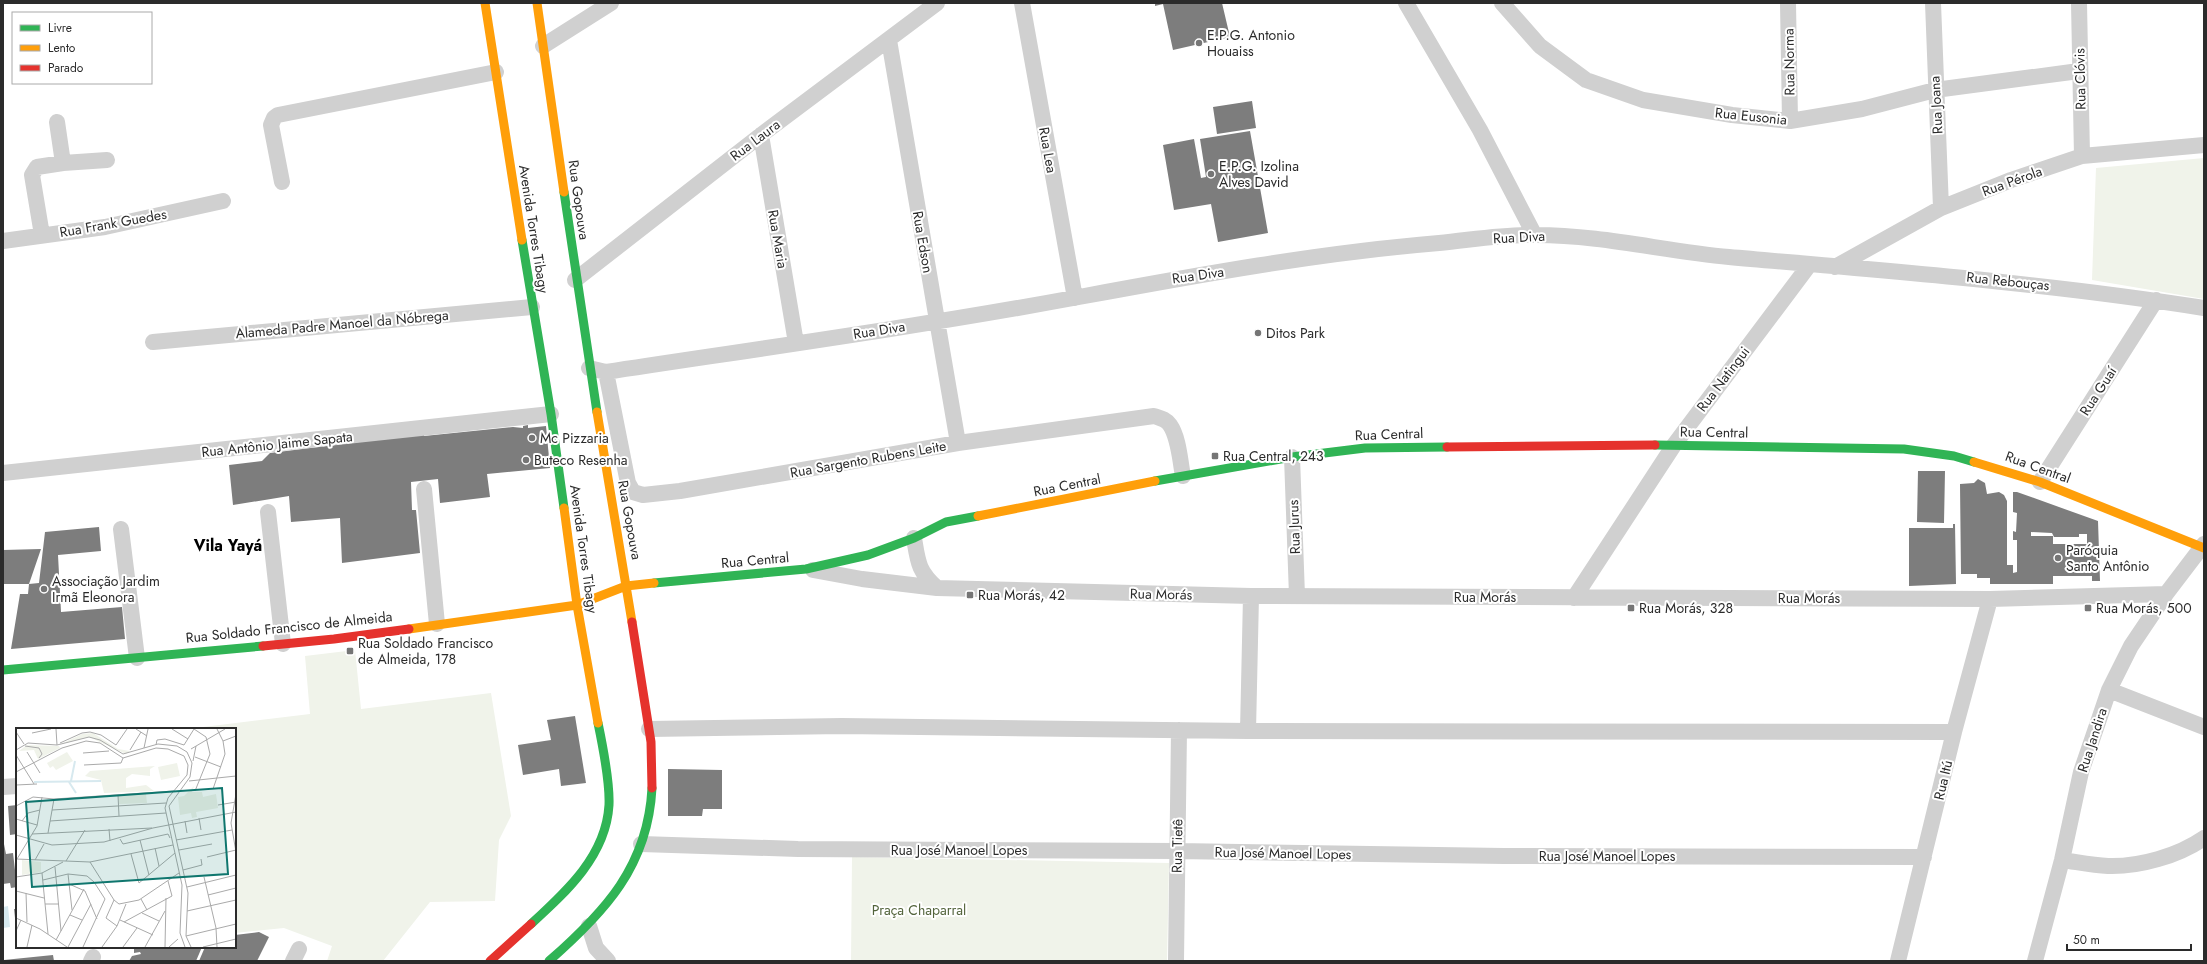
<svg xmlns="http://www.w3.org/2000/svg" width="2207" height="964" font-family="Jost,sans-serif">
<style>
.green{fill:#f0f3ea}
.water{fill:#d7e9ef}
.building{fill:#7d7d7d;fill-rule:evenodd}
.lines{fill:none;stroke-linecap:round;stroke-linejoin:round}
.street{stroke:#d0d0d0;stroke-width:16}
.fast{stroke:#30b455;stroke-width:9}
.slow{stroke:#ff9f0a;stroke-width:9}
.jam{stroke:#e5322d;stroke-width:9}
.poi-dot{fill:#757575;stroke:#fff;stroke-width:1.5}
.labels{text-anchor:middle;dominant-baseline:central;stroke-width:4;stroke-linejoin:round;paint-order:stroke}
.poi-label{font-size:14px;fill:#2b2b2b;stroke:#fff;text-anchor:start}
.street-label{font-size:14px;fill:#2b2b2b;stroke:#fff}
.park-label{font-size:14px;fill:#53643c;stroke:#fff}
.quarter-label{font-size:16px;font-weight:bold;fill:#000;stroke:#fff}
.inset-river{fill:none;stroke:#d7e9ef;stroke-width:2}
.inset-road{fill:none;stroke:#aaa;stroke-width:1}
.view{fill:#0f766e;fill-opacity:0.15;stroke:#0f766e;stroke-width:2}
.inset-edge{fill:none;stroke:#2b2b2b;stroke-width:2}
</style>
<rect width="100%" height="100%" fill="#fff"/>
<path class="green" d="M2204 158V299L2092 280 2096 168Z
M355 650 361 709 491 693 511 816 499 840 495 901 430 902 383 961H327L332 946 284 928 235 933V729H187L310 714 305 656Z
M852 857 1169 863 1167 961H851Z"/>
<path class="water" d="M8 906 10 927 3 928V907Z"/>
<path class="building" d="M1155 3H1222L1230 37 1173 50 1163 4 1155 6Z
M1252 101 1256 128 1217 134 1213 107Z
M1250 131 1268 233 1218 242 1211 204 1174 210 1163 145 1194 139 1201 178 1206 177 1200 139Z
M528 425V428L546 426 550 468 487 474 490 497 440 503 438 479 411 482 412 510H416L420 553 342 563 340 518 291 522 289 496 233 505 229 465 262 461 270 453 424 434V436L513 427 523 428V426Z
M1918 471H1945L1944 523 1917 522Z
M1978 479 1985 483 1987 494 1999 492 2004 495 2007 501V565H2013V573L2017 572V540H2013V531L2016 532 2017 513 2013 512V492H2017L2098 521 2100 581H2092V576H2053V584H1990V578H1977V574H1961L1960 484 1974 483ZM2031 532 2052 533 2054 537H2079V534H2087V544H2053V536H2031Z
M1953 524H1955L1956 584 1909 586V528H1953Z
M99 527 101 551 58 555 61 612 122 607 125 639 11 649 20 594H28L29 584H3V550L41 549 29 584 39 583 45 532Z
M575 716 586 783 561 786 559 769 523 775 518 745 551 740 547 720Z
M668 769 722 770V809H703L702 816H668Z
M17 805V834L10 835 8 806Z
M3 839 6 854 13 853 17 887 11 888 10 883 3 884Z
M14 909H17V926L16 927Z
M259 932 269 937 257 961H199L205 947H235V935Z
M140 947H150V949L151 947H160V949L202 947 196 961H129L132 956 141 954 140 952 134 953V948Z
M53 955 54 961H4V960Z"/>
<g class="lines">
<path class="street" d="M1022 3 1075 298
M1406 3 1480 130 1534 234
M1502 3 1540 46 1586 80 1643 100 1732 115 1790 121 1862 109 1935 90 2079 71
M1788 3 1790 121
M1933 3 1941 208
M2079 3 2082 156
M889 40 958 443
M543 46 611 3
M761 135 796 343
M63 163 107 160
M282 182 271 125 274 118 278 115 496 72
M42 235 32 175 37 167 63 163 57 122
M3 241 105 227 223 201
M1835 267 1941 208 2011 180 2082 156 2204 145
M575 280 761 135 937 3
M153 342 532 307
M589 368 606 372C764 348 922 326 1079 297 1198 275 1318 253 1439 243 1471 240 1504 234 1536 235 1601 235 1664 251 1729 257 1888 271 2046 283 2204 308
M606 372 628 483 633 492 643 495 680 491 958 443 1154 416C1160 418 1166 419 1170 425 1179 438 1180 461 1183 476
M1292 457 1297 596
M3 473 551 414
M2040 482 2156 300
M424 489 437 624
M268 512 283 644
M121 529 137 658
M914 538C918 562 918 571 937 588
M813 570 862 579 937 588 1251 596 1990 599 2166 594
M1574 598 1674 445 1810 264
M2109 690 2204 727
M649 729 842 726 1248 731 1954 732
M1248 731 1251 596
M3 787 17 786
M641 844 798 849 1177 851 1504 856 1924 857
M2062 860C2077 862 2092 865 2108 866 2139 867 2178 856 2204 838
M589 926 596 948 608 961
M91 961 93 957
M293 961 299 949
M1176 961 1179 730
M1898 961 1954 732 1990 599
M2035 961 2062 860 2081 772 2109 690 2131 646 2166 594 2204 544"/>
<path class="fast" d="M564 192 597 412
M522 240 551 414 564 508
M1655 445 1904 449 1954 456 1974 462
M1155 481 1292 457 1365 448 1447 447
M654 583 806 569 868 555 914 538 946 522 978 516
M3 670 263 646
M531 924C566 892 606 856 609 805 610 781 603 747 598 723
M549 961C605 912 648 866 652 788"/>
<path class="slow" d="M485 3 522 240
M537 3 564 192
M597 412 632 622
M1974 462 2040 482 2204 548
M564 508 577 605 598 723
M978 516 1155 481
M409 629 577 605 626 586 654 583"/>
<path class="jam" d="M1447 447 1655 445
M632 622 651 742 652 788
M263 646 334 639 409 629
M490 961 531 924"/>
</g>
<g class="poi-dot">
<circle cx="1199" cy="43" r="4"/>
<circle cx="1211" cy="174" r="4"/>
<circle cx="1258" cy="333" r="4"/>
<circle cx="532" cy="438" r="4"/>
<rect x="1211" y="452" width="8" height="8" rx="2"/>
<circle cx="526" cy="460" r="4"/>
<circle cx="2058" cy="558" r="4"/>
<circle cx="44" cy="589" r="4"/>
<rect x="966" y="591" width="8" height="8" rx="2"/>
<rect x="1627" y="604" width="8" height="8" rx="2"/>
<rect x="2084" y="604" width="8" height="8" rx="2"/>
<rect x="346" y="647" width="8" height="8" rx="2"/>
</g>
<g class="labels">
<g class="poi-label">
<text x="1207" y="35">E.P.G. Antonio<tspan x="1207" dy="16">Houaiss</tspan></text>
<text x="1219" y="166">E.P.G. Izolina<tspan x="1219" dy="16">Alves David</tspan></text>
<text x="1266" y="333">Ditos Park</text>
<text x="540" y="438">Mc Pizzaria</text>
<text x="1223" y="456">Rua Central, 243</text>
<text x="534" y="460">Buteco Resenha</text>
<text x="2066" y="550">Paróquia<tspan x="2066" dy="16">Santo Antônio</tspan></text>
<text x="52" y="581">Associação Jardim<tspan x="52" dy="16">Irmã Eleonora</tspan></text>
<text x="978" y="595">Rua Morás, 42</text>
<text x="1639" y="608">Rua Morás, 328</text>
<text x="2096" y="608">Rua Morás, 500</text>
<text x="358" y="643">Rua Soldado Francisco<tspan x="358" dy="16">de Almeida, 178</tspan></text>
</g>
<g class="street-label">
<text transform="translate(1789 62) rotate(-91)">Rua Norma</text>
<text transform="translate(2080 79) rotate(-91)">Rua Clóvis</text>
<text transform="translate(1936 105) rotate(-93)">Rua Joana</text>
<text transform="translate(1751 116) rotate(6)">Rua Eusonia</text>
<text transform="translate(755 140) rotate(-37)">Rua Laura</text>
<text transform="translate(1048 150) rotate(80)">Rua Lea</text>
<text transform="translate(2012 181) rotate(-20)">Rua Pérola</text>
<text transform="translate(579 200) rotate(82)">Rua Gopouva</text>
<text transform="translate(113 223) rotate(-10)">Rua Frank Guedes</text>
<text transform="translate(534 229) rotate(81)">Avenida Torres Tibagy</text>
<text transform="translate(1519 237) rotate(-3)">Rua Diva</text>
<text transform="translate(778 239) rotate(80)">Rua Maria</text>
<text transform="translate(923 242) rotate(80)">Rua Edson</text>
<text transform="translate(1198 275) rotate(-8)">Rua Diva</text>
<text transform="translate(2008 281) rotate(6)">Rua Rebouças</text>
<text transform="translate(342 324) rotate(-5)">Alameda Padre Manoel da Nóbrega</text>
<text transform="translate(879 330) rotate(-9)">Rua Diva</text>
<text transform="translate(1723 379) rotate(-53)">Rua Natingui</text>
<text transform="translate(2098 391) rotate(-57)">Rua Guaí</text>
<text transform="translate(1714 432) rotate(1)">Rua Central</text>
<text transform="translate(1389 434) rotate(-2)">Rua Central</text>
<text transform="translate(277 444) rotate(-6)">Rua Antônio Jaime Sapata</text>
<text transform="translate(868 459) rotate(-10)">Rua Sargento Rubens Leite</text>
<text transform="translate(2038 467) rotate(20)">Rua Central</text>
<text transform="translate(1067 485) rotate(-11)">Rua Central</text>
<text transform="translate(630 520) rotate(80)">Rua Gopouva</text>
<text transform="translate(1294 527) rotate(-92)">Rua Jurus</text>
<text transform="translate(584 549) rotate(82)">Avenida Torres Tibagy</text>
<text transform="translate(755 560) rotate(-5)">Rua Central</text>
<text transform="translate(1161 594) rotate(1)">Rua Morás</text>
<text x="1485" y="597">Rua Morás</text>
<text x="1809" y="598">Rua Morás</text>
<text transform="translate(289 627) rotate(-6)">Rua Soldado Francisco de Almeida</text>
<text transform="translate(2092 740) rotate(-72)">Rua Jandira</text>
<text transform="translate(1943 780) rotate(-77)">Rua Itú</text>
<text transform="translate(1177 846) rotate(-89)">Rua Tietê</text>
<text x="959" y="850">Rua José Manoel Lopes</text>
<text transform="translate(1283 853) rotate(1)">Rua José Manoel Lopes</text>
<text x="1607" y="856">Rua José Manoel Lopes</text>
</g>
<g class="park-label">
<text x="919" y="910">Praça Chaparral</text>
</g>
<g class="quarter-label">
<text x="228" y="545">Vila Yayá</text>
</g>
</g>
<g transform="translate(16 728)">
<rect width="220" height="220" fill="#fff"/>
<path d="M77 5 102 21 114 23 110 26 73 9 45 16 66 6ZM11 17 43 18 44 20 22 31 18 22 3 23ZM51 24 57 33 40 42 37 38 34 40 31 35ZM161 35 164 48 145 52 142 39ZM139 38 134 41V48L116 46 110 50V60L130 57 138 63 88 65 85 52 69 48 74 43ZM178 58 176 64H186L187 69 200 66 202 80 180 84 181 89 176 90 175 85 164 87 162 69 168 68ZM130 66 131 75 103 76 102 67ZM6 132 25 134V144L6 147Z" fill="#f0f3ea"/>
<path class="inset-river" d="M55 53 59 33M18 54 85 53M53 54 60 65"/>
<path class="inset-road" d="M40 1 41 17M120 1 131 8M156 1 172 11M178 1 190 9 194 26 179 63M0 4 8 16M16 5 35 1M207 13 220 8M44 15 66 5 74 4 85 7 100 17 111 1M140 17 141 12 149 11 168 17 178 1M9 18 23 20 26 26 23 30M128 20 132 1M175 21 209 1M0 22 12 15 41 17 73 9 84 12 107 26 142 16 161 18 171 24 176 35 174 49 153 78 172 165 170 208 175 219M114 22 125 4M11 24 24 45M67 25 93 23M0 27 18 56M179 29 205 39M177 33 180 18M68 37 105 35 107 30M0 44 46 20 70 13 84 15 107 30 140 20 152 21 168 28 172 37 171 47 152 70 149 80 166 157 164 205 169 219M173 53 220 48M0 57 21 56M197 61 209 26 207 13 201 1M220 66 215 95 220 124M102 67 103 88M202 77 220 74M0 78 17 69 38 71 158 63M36 82 150 75M183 90 185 102M0 91 21 97M6 93 12 85 24 82M34 93 150 85M169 93 171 105M93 101 94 113M32 105 38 71M16 106 136 100M0 107 36 117 88 114 137 100 220 84M104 111 107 116 152 106 154 110M124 112 133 147M160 112 216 102M139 120 143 138M163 122 196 116M115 126 123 155 159 125M191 129 220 122M0 131 74 134 157 117M1 131 21 98 26 69M19 132 28 116M50 133 69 102M74 134 98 172 103 176 123 172 163 145M39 139 45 203M167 142 186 137 185 131M26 145 32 206M52 146 56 182M0 149 26 145 47 134M188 149 200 200 201 219M27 152 52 146 71 148 78 154 89 171 67 219M53 156 69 163 81 191M171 159 220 147M0 163 28 170M10 165 11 194M192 167 220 160M125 171 131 182M98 172 90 190 101 198M29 176H43M171 183 220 172M126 185 143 193M54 187 66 192M0 190 24 201 51 219M104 192 137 207M108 194 156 168 152 153M0 203 5 192M170 208 220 196M40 212 68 161M11 219 16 197M52 219 75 176M86 219 101 198 110 176M107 219 121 200M129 219 149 183M149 219 150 170M153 219 162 211M187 219 220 211"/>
<path class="view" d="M206 60 212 146 16 159 10 74Z"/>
<rect width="220" height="220" class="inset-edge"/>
</g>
<rect width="2207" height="964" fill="none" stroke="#2b2b2b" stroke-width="8"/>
<rect x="12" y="12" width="140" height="72" fill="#ffffff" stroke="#aaaaaa"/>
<rect x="20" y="25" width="20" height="6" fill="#30b455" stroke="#aaaaaa"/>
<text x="48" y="32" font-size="12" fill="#2b2b2b">Livre</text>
<rect x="20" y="45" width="20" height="6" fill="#ff9f0a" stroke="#aaaaaa"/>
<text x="48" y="52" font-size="12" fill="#2b2b2b">Lento</text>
<rect x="20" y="65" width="20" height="6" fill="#e5322d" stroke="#aaaaaa"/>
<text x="48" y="72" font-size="12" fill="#2b2b2b">Parado</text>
<path d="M2067 944v6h124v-6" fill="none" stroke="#2b2b2b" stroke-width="2"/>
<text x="2073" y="944" font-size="12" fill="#2b2b2b" stroke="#ffffff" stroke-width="3" paint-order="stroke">50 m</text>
</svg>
